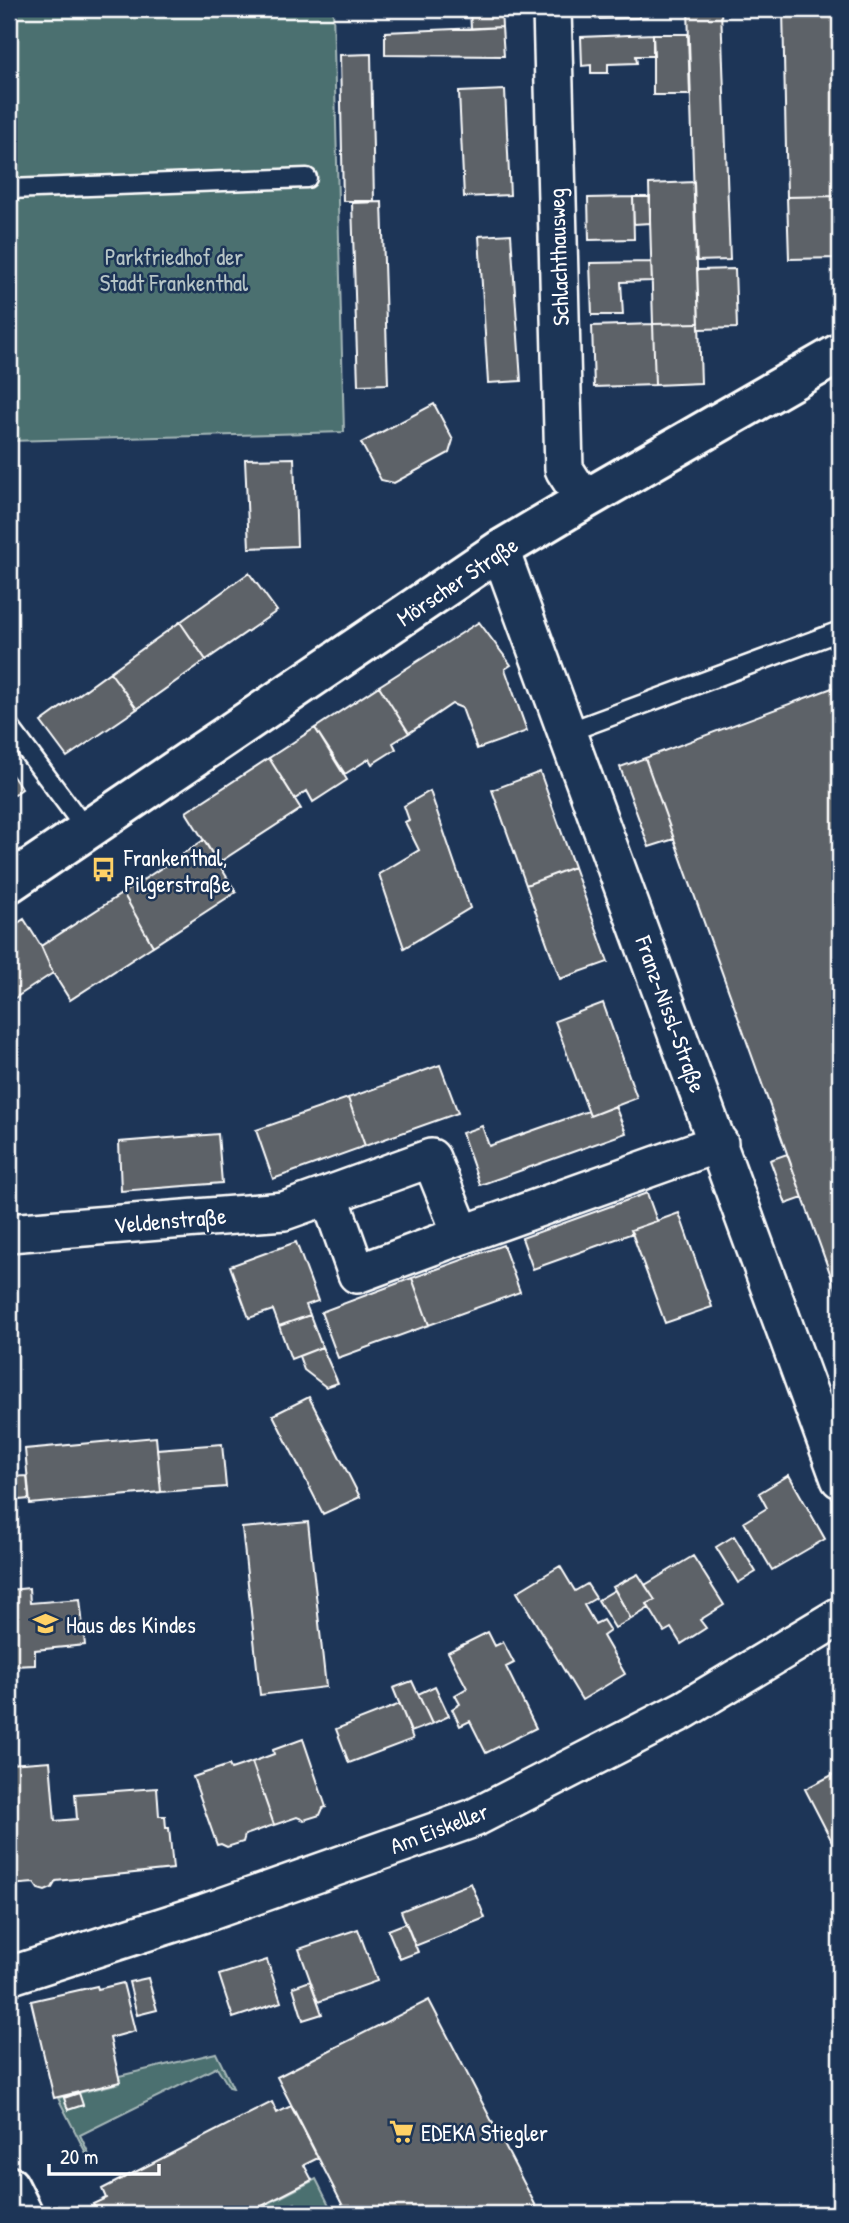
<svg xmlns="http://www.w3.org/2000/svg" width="849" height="2223" font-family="'Patrick Hand',sans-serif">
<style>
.green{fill:#4b6f70;stroke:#a5b7b8;stroke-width:2}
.building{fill:#5d6268;stroke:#fff;stroke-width:2}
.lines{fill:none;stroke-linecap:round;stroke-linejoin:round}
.lane-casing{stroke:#fff;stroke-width:23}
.street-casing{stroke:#fff;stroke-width:42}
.secondary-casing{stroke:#fff;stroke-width:44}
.lane{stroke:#1d3557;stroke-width:18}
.street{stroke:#1d3557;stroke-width:37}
.secondary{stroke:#1d3557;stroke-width:38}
.labels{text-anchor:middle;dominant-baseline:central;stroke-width:5;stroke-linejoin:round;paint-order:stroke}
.park-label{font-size:23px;fill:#b7c5c6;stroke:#1d3557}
.street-label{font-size:23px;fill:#fff;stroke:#1d3557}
.poi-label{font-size:23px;fill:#fff;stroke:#1d3557;text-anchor:start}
</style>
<rect width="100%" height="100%" fill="#1d3557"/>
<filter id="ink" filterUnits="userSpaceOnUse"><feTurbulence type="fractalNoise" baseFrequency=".0143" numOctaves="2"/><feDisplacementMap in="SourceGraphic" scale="14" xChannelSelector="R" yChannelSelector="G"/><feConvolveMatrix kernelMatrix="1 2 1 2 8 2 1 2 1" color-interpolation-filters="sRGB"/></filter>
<g filter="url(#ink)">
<path class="green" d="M9 9H333L344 432 9 441Z
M216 2053 233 2088 229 2087 217 2067 80 2135 92 2160 90 2161 58 2098 120 2083 119 2076Z
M316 2179 329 2205 311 2214H301L295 2203 274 2214H248Z"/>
<path class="building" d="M470 9H501L502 27 471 29Z
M595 9H639V18L596 19Z
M688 9H721L730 260 696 261Z
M783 9H840V196L787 197Z
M502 27 504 56 385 55V32Z
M653 34H688L690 95H653Z
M653 34 654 56H636L637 63 608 64V73H591V65L582 66 581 37Z
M371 54 374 201H343L340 55Z
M505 90 510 195 464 197 459 92Z
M694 182 699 323 653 324 649 184Z
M840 196V258L789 259 787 197Z
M633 197H650V223L634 224Z
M633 197 634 239 589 240 588 198Z
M382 202 388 384 358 385 352 203Z
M511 234 521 381 488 383 479 236Z
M651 262 652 281 621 282 623 315H592L590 263Z
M735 269 737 328 699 329 697 270Z
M699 323 701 383 655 385 653 324Z
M653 324 655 385 594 387 592 326Z
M434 404 453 440 449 453 394 483 381 480 361 443Z
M294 458 297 546 249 548 245 459Z
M249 573 277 611 206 660 180 622Z
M180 622 206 660 137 709 110 672Z
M479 622 511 665 505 669 527 731 477 749 462 708 452 704 409 733 379 686Z
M110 672 137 709 67 757 41 722Z
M840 685V1301L645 758Z
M379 686 409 733 393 743 396 749 372 764 369 759 345 774 315 728Z
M315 728 347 780 313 802 307 791 295 799 269 758Z
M269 758 301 809 218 863 186 812Z
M645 758 674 839 649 847 620 767Z
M9 771 22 789 9 798Z
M540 772 574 867 526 885 492 790Z
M430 791 470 908 404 948 379 874 419 850 405 822 409 820 404 806Z
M204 840 236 892 153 946 123 893Z
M574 867 608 962 560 979 526 885Z
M123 893 153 946 70 1000 53 973 41 946Z
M24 919 41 946 53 973 9 1002V929Z
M603 1003 637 1098 590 1116 555 1021Z
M440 1065 458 1113 365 1146 348 1098Z
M348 1098 365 1146 273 1179 256 1130Z
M615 1106 626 1133 480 1185 462 1133 482 1126 489 1146 588 1111 590 1116Z
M218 1134 222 1183 121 1191 119 1142Z
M787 1154 803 1198 786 1204 770 1160Z
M647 1193 657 1221 631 1230 633 1233 533 1269 522 1238Z
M679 1213 712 1307 665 1323 631 1230Z
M296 1242 318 1301 306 1305 310 1315 279 1326 273 1310 249 1318 230 1266Z
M503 1245 520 1292 429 1325 412 1278Z
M9 1272H13L16 1305 9 1306Z
M412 1278 429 1325 338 1358 321 1312Z
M310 1315 322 1347 291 1359 279 1326Z
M322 1347 338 1383 326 1387 304 1370 299 1356Z
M840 1356V1384L831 1359Z
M309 1397 360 1497 323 1514 273 1415Z
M156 1437 161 1492 30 1504 25 1449Z
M222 1444 226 1487 161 1492 157 1449Z
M789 1475 825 1539 772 1570 744 1522 767 1508 759 1493Z
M27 1476 29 1499 9 1501V1477Z
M308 1522 326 1687 260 1695 242 1528Z
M734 1536 756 1572 738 1583 716 1547Z
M693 1556 724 1605 700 1620 706 1628 681 1644 671 1628 664 1632 647 1604 655 1600 645 1585Z
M560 1566 575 1591 587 1584 596 1598 584 1605 595 1624 603 1620 610 1631 603 1636 625 1674 582 1700 517 1592Z
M638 1574 655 1600 647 1604 649 1608 631 1619 613 1587Z
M29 1588 30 1603 80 1599 85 1645 35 1650V1665L13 1666 14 1686H9V1590Z
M615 1590 631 1619 615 1628 598 1600Z
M488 1632 495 1646 503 1642 514 1663 506 1667 536 1728 486 1753 470 1721 460 1726 452 1709 460 1704 455 1695 467 1688 448 1652Z
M412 1681 432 1724 411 1732 393 1688Z
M435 1686 449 1716 432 1724 418 1694Z
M400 1704 413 1739 349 1763 336 1729Z
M303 1739 326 1807 323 1808 320 1815 304 1820 297 1817 274 1825 252 1762 274 1754 273 1750Z
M50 1761 55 1821 77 1819 75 1794 157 1788 159 1816H165L166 1828H169L173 1869 56 1881 52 1888 45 1891 38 1889 34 1883 9 1885V1764Z
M252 1762 274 1825 245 1835 243 1842 227 1847 221 1844 217 1845 193 1777 229 1765 231 1769Z
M840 1771V1857L805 1789Z
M471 1883 485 1918 415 1946 401 1911Z
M406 1923 418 1952 400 1959 388 1930Z
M358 1929 377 1981 318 2002 299 1949Z
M267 1960 281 2002 233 2018 219 1975Z
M148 1978 157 2010 137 2015 129 1982Z
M310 1981 322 2014 303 2020 293 1987Z
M123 1983 135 2031 110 2038 120 2082 54 2098 31 2001 97 1986 98 1989Z
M429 2000 540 2214H347L277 2077Z
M79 2093 83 2105 68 2110 64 2098Z
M272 2102 277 2113 291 2106 318 2158 304 2165 312 2180 246 2214H98L93 2204 106 2198 102 2189Z"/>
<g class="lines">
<defs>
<path id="lane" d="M9 189 307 178
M9 726 87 831
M568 732 840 631
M834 2214 840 2211"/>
<path id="street" d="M552 9 564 469 584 500
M500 550 840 1479
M329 1195 431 1158 462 1235 719 1143
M9 1233 284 1211 329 1195 357 1274 462 1235
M9 1976 205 1913 474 1818 684 1710 840 1616"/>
<path id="secondary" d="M9 883 500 550 584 500 840 353
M9 2186 23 2214"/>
</defs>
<use href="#lane" class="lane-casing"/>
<use href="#street" class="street-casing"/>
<use href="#secondary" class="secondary-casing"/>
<use href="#lane" class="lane"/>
<use href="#street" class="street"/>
<use href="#secondary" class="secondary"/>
</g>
</g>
<defs>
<symbol id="bus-bare" viewBox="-9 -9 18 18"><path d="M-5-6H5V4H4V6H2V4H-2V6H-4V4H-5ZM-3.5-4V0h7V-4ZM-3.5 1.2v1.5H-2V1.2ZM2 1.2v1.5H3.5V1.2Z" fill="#ffd166" stroke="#1d3557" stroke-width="2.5" paint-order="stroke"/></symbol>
<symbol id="school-bare" viewBox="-9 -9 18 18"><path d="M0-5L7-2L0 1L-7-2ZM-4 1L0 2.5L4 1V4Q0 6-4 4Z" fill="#ffd166" stroke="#1d3557" stroke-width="2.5" paint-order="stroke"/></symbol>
<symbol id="supermarket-bare" viewBox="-9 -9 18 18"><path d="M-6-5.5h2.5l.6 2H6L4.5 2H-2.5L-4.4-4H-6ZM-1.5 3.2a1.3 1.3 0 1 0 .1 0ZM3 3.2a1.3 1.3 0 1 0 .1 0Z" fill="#ffd166" stroke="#1d3557" stroke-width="2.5" paint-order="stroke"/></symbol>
</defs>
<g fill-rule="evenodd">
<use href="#bus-bare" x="86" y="852" width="35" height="35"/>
<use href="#school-bare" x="28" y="1606" width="35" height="35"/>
<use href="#supermarket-bare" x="384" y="2114" width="35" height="35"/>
</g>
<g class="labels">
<g class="park-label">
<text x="174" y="256">Parkfriedhof der<tspan x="174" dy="26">Stadt Frankenthal</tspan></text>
</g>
<g class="street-label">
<text transform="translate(558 257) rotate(-92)">Schlachthausweg</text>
<text transform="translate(457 581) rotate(-34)">Mörscher Straße</text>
<text transform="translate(671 1014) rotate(70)">Franz-Nissl-Straße</text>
<text transform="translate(170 1220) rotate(-5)">Veldenstraße</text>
<text transform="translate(439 1828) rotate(-21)">Am Eiskeller</text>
</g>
<g class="poi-label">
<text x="124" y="857">Frankenthal,<tspan x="124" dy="26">Pilgerstraße</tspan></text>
<text x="66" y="1624">Haus des Kindes</text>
<text x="421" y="2132">EDEKA Stiegler</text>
</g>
</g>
<rect width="849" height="2223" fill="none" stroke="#1d3557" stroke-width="35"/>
<rect x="18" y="18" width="814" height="2188" fill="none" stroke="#fff" stroke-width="2.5" filter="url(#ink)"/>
<path d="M49 2164v10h110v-10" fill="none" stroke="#ffffff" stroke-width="3.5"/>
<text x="60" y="2164" font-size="21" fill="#ffffff" stroke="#1d3557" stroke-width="5" paint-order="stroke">20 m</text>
</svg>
